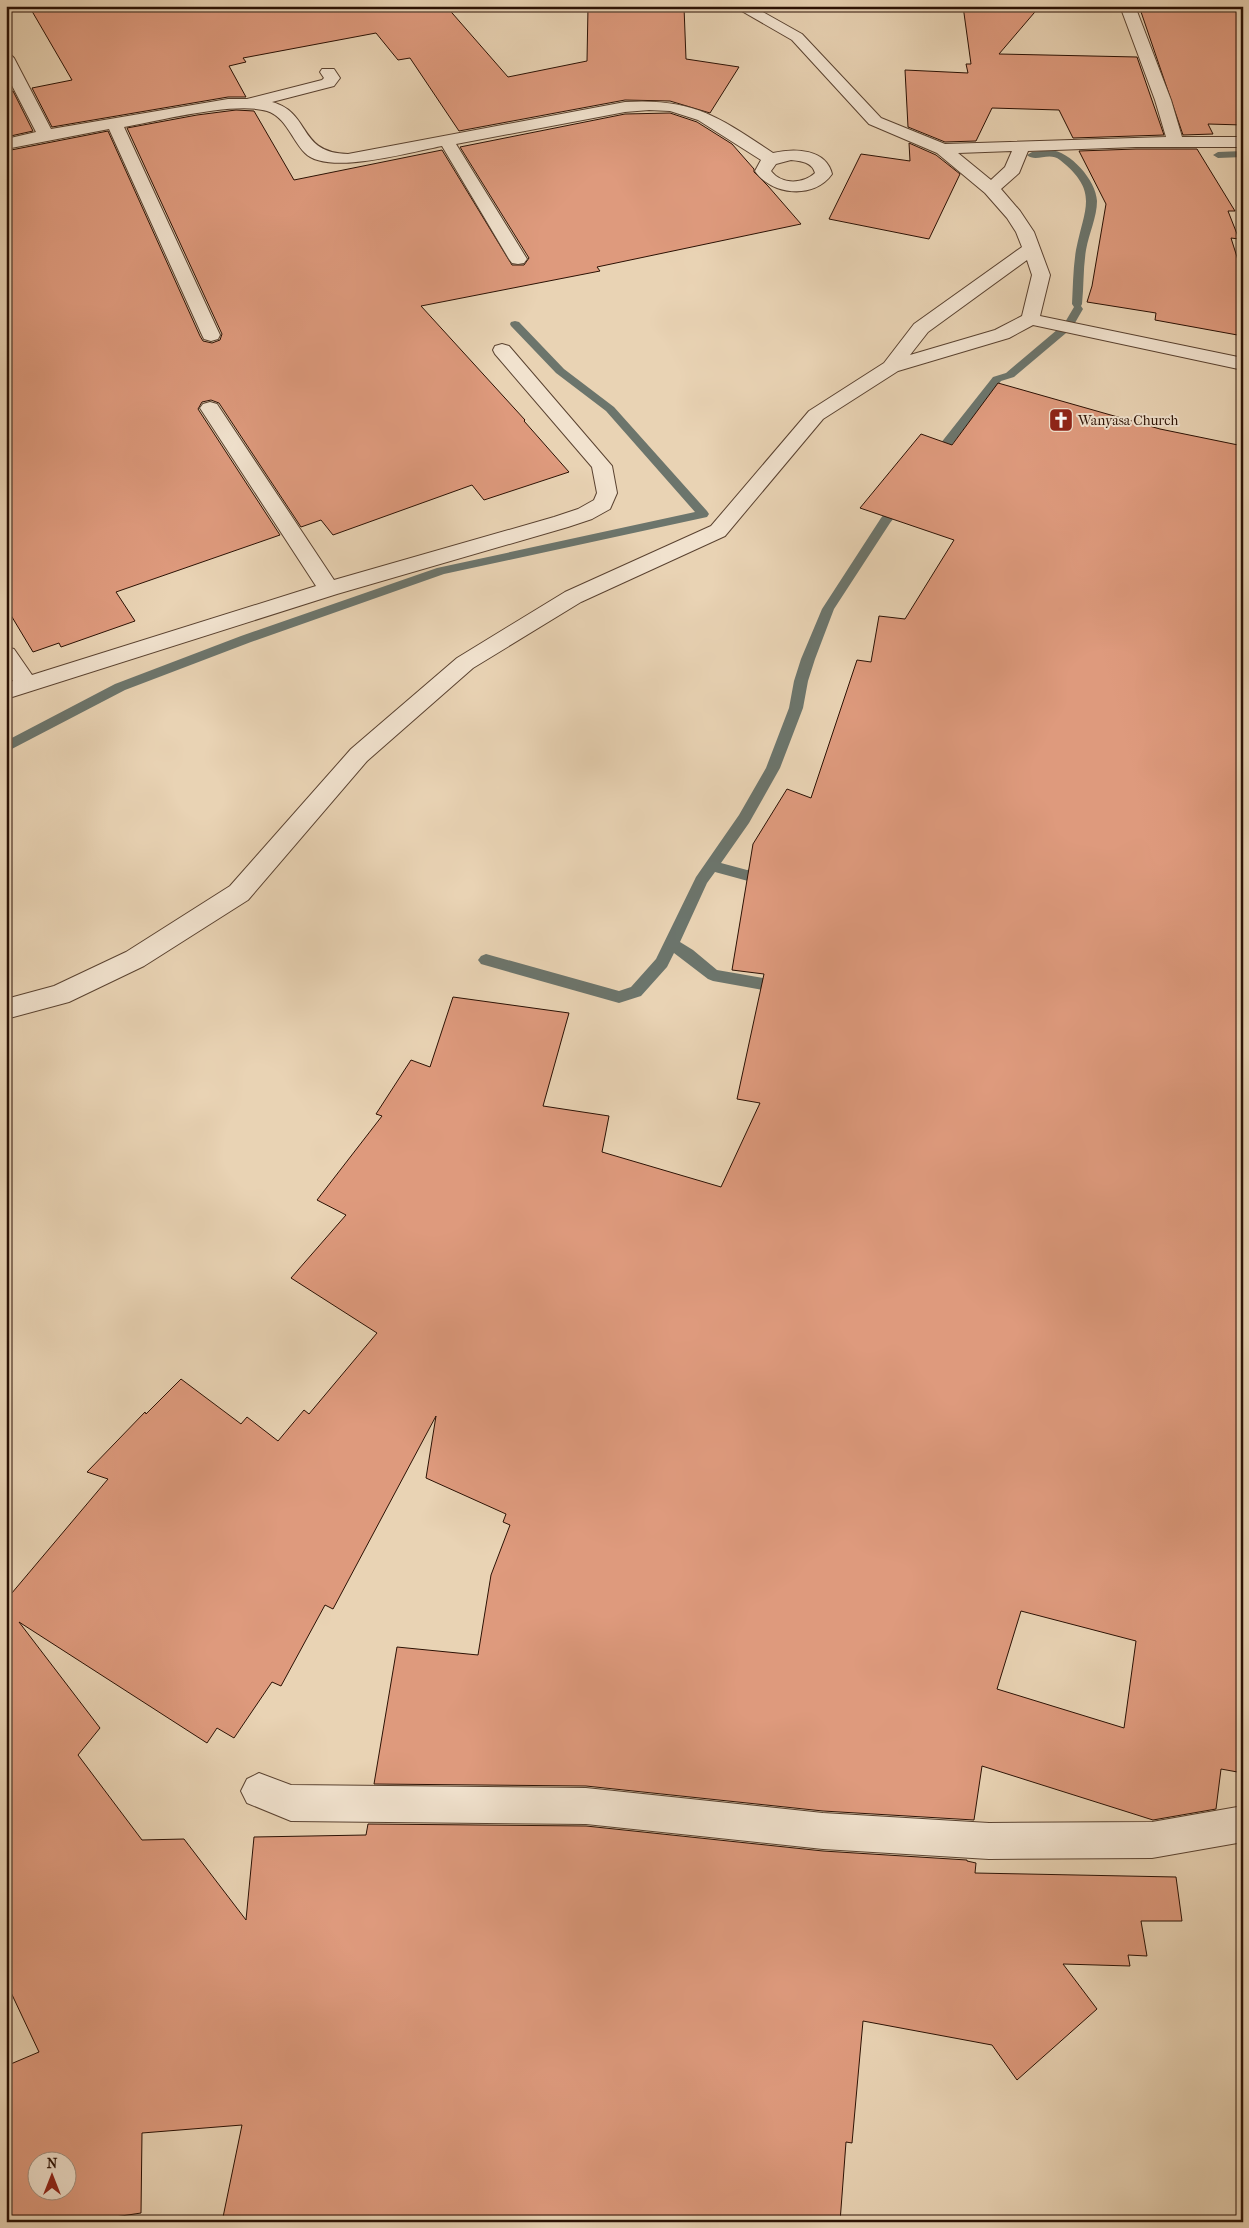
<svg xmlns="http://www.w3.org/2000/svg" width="1249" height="2228" font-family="'IM FELL French Canon',serif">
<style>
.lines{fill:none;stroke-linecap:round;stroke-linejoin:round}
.stream{fill:#6c756c;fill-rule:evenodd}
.building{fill:#de9a7d;stroke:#2b1104;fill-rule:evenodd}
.street-casing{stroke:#5a4230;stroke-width:2}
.street{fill:#f1e2ce;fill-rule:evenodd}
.labels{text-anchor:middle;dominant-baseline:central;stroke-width:4;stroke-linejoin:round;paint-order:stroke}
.far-poi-label{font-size:14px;fill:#2b1104;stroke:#f1e2ce;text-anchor:start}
</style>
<rect width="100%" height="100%" fill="#e9d3b4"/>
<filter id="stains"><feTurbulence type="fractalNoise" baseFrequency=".004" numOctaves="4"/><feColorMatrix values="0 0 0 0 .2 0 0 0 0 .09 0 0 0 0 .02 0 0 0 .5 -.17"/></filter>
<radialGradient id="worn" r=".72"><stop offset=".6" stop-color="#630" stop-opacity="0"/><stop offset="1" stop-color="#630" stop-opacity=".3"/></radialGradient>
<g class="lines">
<path class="stream" d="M1050 150C1070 151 1096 180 1097 201 1097 217 1089 233 1086 250 1083 268 1084 286 1082 304L1081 306 1083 309 1072 328 1014 377 1001 381 937 464H929L927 461 929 458 993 377 1006 373 1064 324 1074 307 1072 304C1073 286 1073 268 1076 250 1084 208 1100 192 1060 160 1049 151 1036 163 1027 155L1032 152Z
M1243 151V157L1218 158 1213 155 1218 152Z
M515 321 519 322 564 369 614 407 707 511 709 514 707 517 444 574 251 642 125 690 6 752V741L115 684 241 636 437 568 695 512 606 411 556 373 511 326 510 324 511 322Z
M901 497 907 501 890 523 834 609 815 659 808 681 803 708 780 768 749 823 721 863 747 870 753 869 758 870 760 874 758 878 748 881 715 872 707 883 680 942 693 950 717 970 763 978 779 976 784 978 787 982 784 986 763 990 713 981 708 979 674 953 667 967 641 996 619 1003 481 964 478 960 481 956 486 954 619 991 631 987 656 959 696 877 739 815 766 768 789 708 794 681 801 659 822 609 881 518 897 498Z"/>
</g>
<path class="building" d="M29 6H446L508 77 587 61 588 7H684L686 59 739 67 710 113 670 101 625 100 459 131 410 58 398 60 376 33 243 58 246 62 229 66 246 97H228L52 127 32 88 72 80Z
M963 6H1040L999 54 1137 57 1164 135 1073 138 1059 110 992 108 976 141 945 142 908 127 905 70 968 73 966 64H971Z
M1139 6 1243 7V125L1208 124 1213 134 1183 135Z
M13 91 33 131 6 137V93Z
M236 110 254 111 294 180 442 150 512 265H524L529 258 460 147 625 114 670 113 697 122 732 144 754 169V172L768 186 801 224 597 267 600 271 421 306 525 420 524 421 569 472 484 500 472 485 333 535 321 520 301 527 219 403 211 400 202 402 198 409 280 535 116 592 135 621 61 647 59 643 33 652 6 607V151L108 131 200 336 203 341 212 343 220 340 222 334 127 128 197 115Z
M909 143 936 155 960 174 929 239 829 219 861 154 910 161Z
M1136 149H1197L1235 211H1228L1239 239 1231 238 1243 276V336L1155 320 1156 313 1087 302 1092 286 1106 204 1079 151Z
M998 383 1160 429 1243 446V1773L1221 1769 1216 1809 1153 1820 982 1766 974 1820 823 1811 586 1786 374 1784 397 1647 478 1655 491 1575 510 1525 503 1522 506 1514 426 1478 436 1416 333 1609 325 1605 281 1686 272 1682 234 1738 217 1728 207 1743 19 1622 100 1728 78 1755 142 1840 184 1839 246 1920 254 1837 366 1835 368 1824 586 1826 823 1851 967 1860V1861L976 1863 975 1873 1176 1877 1182 1921H1141L1147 1956 1128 1955 1130 1966 1063 1964 1097 2009 1017 2080 992 2045 863 2021 852 2143 846 2142 840 2222H222L242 2125 142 2133 141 2213 82 2222H6V2066L39 2052 6 1982V1600L108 1479 87 1472 145 1412 146 1414 181 1379 241 1424 247 1417 278 1441 304 1410 309 1414 377 1333 291 1278 346 1215 317 1200 382 1116 376 1114 411 1060 430 1067 453 997 569 1013 543 1106 609 1116 602 1152 721 1187 760 1103 737 1099 764 974 732 970 753 844 787 789 811 798 857 660 871 662 879 616 905 619 954 540 860 508 921 434 952 445ZM1021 1611 1136 1641 1124 1728 997 1689ZM38 2160H68V2190H38Z"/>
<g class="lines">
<defs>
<path id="street" d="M733 6H752L802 34 881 118 945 144 1166 137 1155 100 1120 6H1135L1171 100 1182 137H1243V147H1136L1028 151 1019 173 1001 189 1020 211 1034 232 1050 275 1040 316 1243 358V370L1033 325 1009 338 898 371 823 419 725 536 581 602 473 668 367 761 248 900 144 966 69 1002 6 1019V999L54 986 126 952 230 886 351 749 457 658 565 592 711 526 809 411 884 363 914 324 1022 247 1016 232 1007 218 985 193 937 153 869 124 792 40ZM1012 151 1005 167 991 180 958 153ZM1027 260 1032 275 1022 316 995 330 910 355 928 332Z
M6 53 11 55 14 58 51 129 228 99H247L322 80 324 78 320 72 322 69H334L340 78 334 86 272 102C312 113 297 153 348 154L625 102C693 98 719 117 773 153 795 148 826 149 832 174 814 200 771 195 755 171L761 160 698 120 670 111 649 110 625 112 456 144 527 259 524 263 518 264 512 263 509 259 442 146C411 152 327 176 305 153 292 140 286 117 267 111 235 101 159 121 124 127L220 335 218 339 211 341 204 339 202 335 109 129 6 149V139L36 132 6 74ZM791 160C801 161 812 162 815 173 803 184 782 185 771 171L776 164Z
M502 344 509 346 612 466 617 493 610 509 592 519 568 527 337 594 6 699V683L13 681 6 671V647L14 649 32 675 316 586 200 408 203 404 210 402 217 404 334 580 554 517 578 509 594 500 597 493 592 467 495 354 493 350 495 346Z
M259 1773 291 1785 586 1788 823 1813 989 1823 1152 1822 1243 1806V1842L1152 1858 989 1859 823 1849 586 1824 291 1821 247 1803 241 1791 247 1779Z"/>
</defs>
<use href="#street" class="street-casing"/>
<use href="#street" class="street"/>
</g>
<defs>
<symbol id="church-square" viewBox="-11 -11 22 22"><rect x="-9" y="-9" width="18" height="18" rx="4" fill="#8f2418" stroke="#f1e2ce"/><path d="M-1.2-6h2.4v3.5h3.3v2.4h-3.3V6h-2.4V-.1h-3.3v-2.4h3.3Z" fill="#fff"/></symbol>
</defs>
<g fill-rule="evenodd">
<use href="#church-square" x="1047" y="406" width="28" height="28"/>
</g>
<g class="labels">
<g class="far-poi-label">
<text x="1078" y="420">Wanyasa Church</text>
</g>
</g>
<rect width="1249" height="2228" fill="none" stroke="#e9d3b4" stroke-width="25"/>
<rect x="8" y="8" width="1234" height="2213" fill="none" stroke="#2b1104" stroke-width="2.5"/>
<rect x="12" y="12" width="1224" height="2203" fill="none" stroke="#2b1104"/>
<g transform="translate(52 2176)"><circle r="24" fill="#f1e2ce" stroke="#a28e7d"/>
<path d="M0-4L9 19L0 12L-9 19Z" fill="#8f2418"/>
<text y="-8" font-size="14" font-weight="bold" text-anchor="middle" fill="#2b1104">N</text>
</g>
<rect width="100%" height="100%" filter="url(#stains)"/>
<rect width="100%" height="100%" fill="url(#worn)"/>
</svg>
